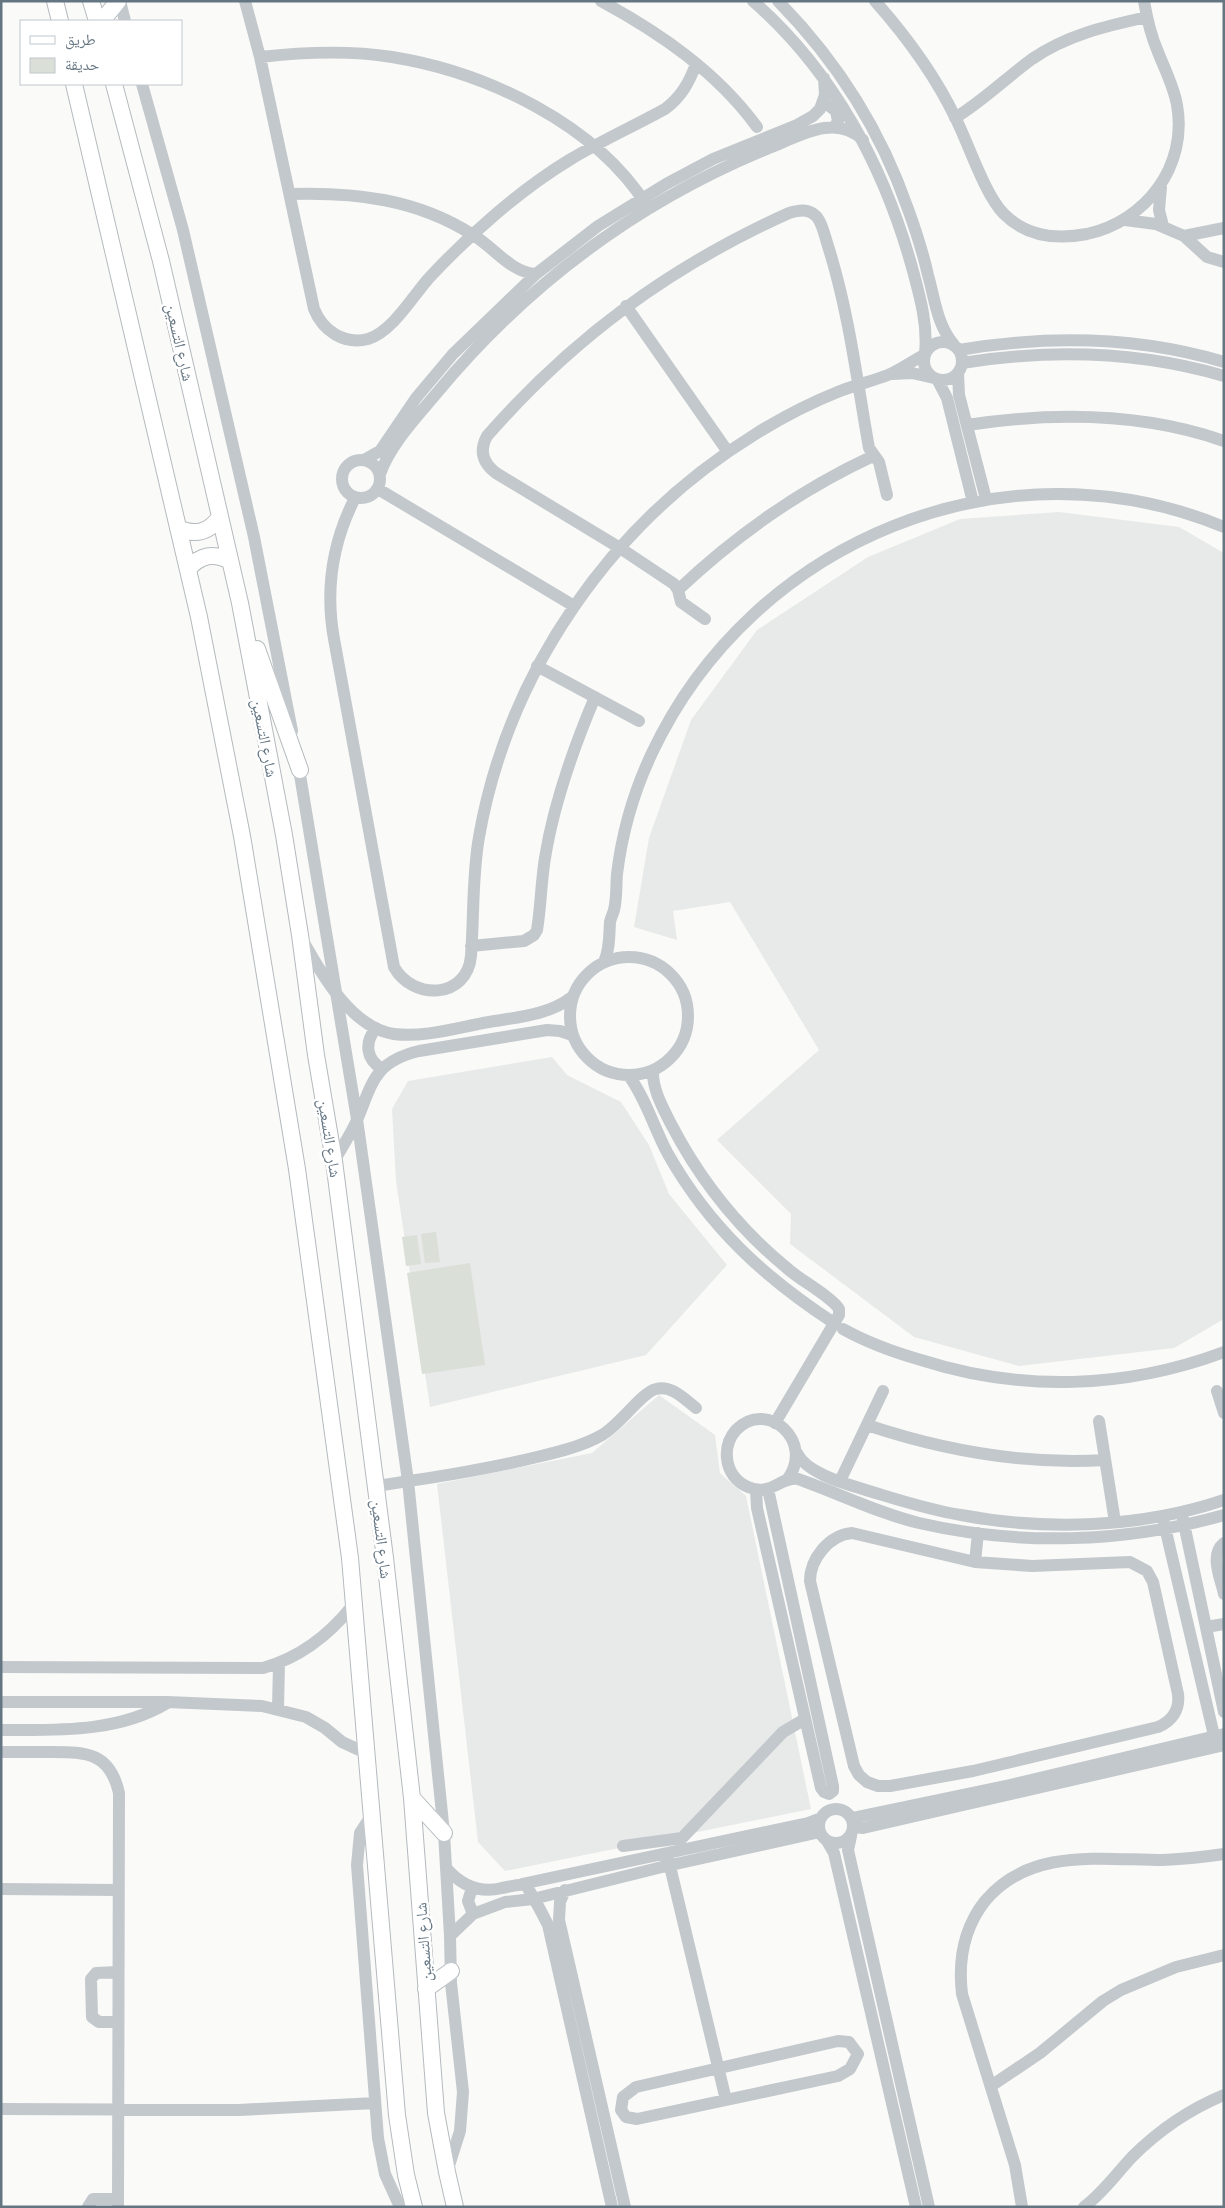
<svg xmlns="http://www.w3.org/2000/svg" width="1225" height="2208" font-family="'Archivo Narrow','Noto Naskh Arabic',sans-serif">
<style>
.built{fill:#e8e9e9}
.green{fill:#dadfd7}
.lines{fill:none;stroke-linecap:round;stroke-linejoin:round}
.major-casing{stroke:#b5babe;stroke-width:18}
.minor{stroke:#c3c8cc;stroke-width:12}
.major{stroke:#fff;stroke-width:16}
.labels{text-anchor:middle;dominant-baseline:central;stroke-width:5;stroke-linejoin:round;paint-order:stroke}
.street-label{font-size:16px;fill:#657683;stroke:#fff}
</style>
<rect width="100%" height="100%" fill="#fafaf8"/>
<path class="built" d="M1059 512 1179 527 1224 553V1319L1174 1348 1019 1366 914 1337 790 1244 791 1214 717 1140 819 1050 730 902 673 911 677 940 634 927 649 838 691 720 757 630 868 557 960 519Z
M552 1057 567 1075 621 1102 649 1145 669 1194 727 1265 646 1355 430 1407 396 1181 392 1109 408 1081Z
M659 1395 715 1435 720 1473 746 1496 811 1809 505 1871 478 1842 437 1484 592 1453Z"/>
<path class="green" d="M436 1232 440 1262 425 1263 421 1234Z
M417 1235 421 1264 406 1266 402 1237Z
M470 1263 485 1365 422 1374 407 1273Z"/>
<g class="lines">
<defs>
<path id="major" d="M55 1 60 21
M91 1 97 21
M102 21 118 1
M74 84 199 617 242 836 297 1169 350 1558 397 2115 406 2175 414 2207
M114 84 161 261 240 603 284 835 300 935 316 1055 334 1161 385 1558 412 1798 436 2113 447 2172 455 2207
M178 528C196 536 209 532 220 517
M188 569C200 555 214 552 230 561
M257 649 300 770
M412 1798 444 1833
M426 1989 451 1971"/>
</defs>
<use href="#major" class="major-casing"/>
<path class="minor" d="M120 1 125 21
M245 1 260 57 314 309C323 331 344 345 368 339 392 332 413 296 429 278 469 235 521 189 571 159 601 141 634 126 665 109 681 97 689 83 696 64
M601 1C660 33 717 72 757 127
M753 1C834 72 885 168 913 271 920 297 928 325 925 353
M778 1C836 60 881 131 908 209 916 231 923 253 928 275 935 300 937 325 954 345
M875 1C906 36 936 77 956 119 969 145 985 195 1004 214 1027 237 1056 240 1087 234 1146 221 1188 166 1177 105 1174 87 1165 70 1158 52 1151 36 1147 19 1144 1
M260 57C304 52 348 50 392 57 485 72 595 123 647 206
M142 84 183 230 254 537 292 731
M823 104 828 105 836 111 838 121 835 126
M955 118C983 101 1006 78 1032 59 1067 35 1106 26 1147 17
M1161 187 1159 210 1163 226
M290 194C355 192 417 199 473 235 495 248 510 272 536 274
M1125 220 1156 224 1184 236
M1224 228 1184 236 1207 257 1224 262
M626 306 728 452
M924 361a19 19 0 1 1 38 0a19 19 0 1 1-38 0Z
M959 350C1048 335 1137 336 1224 362
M962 363C1050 349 1138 351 1224 376
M958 373 959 395 986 499
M893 374 912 373 934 378
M937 379 947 398 973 502
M967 425C1053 412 1141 412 1224 441
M342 479a19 19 0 1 1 38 0a19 19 0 1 1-38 0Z
M364 460 380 451 416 398 453 354 536 274 598 226 666 184 713 159 797 125 813 116 820 109 825 95 824 78
M380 474C390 445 416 418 436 394 527 284 637 202 769 148 799 136 836 113 863 140
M378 489 574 606
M355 498C332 543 325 589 334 639L394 967C413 1001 467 999 471 956 474 916 472 877 479 837 508 672 611 523 754 435 781 418 810 403 840 391 856 385 872 381 888 375 900 370 912 361 924 355
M678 590C737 534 800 490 873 456
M705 619 681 602 678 590 674 584 620 548 496 473C483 463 479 451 487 436 573 338 669 267 789 213 799 210 809 208 817 217 823 225 825 237 828 246 849 312 857 381 869 448L879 462 887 495
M537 666 639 721
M298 763 357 1119 408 1481 444 1833 450 1936 451 1983 463 2092 460 2131 447 2172
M303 941C322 975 352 1028 394 1034 425 1038 459 1027 489 1022 518 1017 549 1015 572 997
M471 946 524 941 534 935 537 930C541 906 541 882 545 858 554 802 573 749 595 697
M570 1016a59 59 0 1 1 118 0a59 59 0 1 1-118 0Z
M604 962C610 949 609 936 610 922 611 917 613 914 614 910 617 898 616 885 617 874 622 833 634 791 652 753 752 540 1005 436 1224 527
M376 1028C364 1043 366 1059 382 1069
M653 1070C652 1089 663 1108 671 1124 700 1180 739 1229 788 1269 800 1280 832 1297 839 1309V1315L775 1423
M629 1076C646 1099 654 1128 668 1154 710 1228 764 1277 834 1323
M334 1161C342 1147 351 1134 357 1120 373 1082 374 1062 419 1051L547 1030 560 1031 572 1035
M843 1329C868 1343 893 1352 921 1360 1021 1392 1125 1389 1224 1352
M1217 1391 1224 1413
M1099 1421 1115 1522
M867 1425C945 1451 1023 1465 1105 1460
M797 1453C807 1474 847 1484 869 1491 899 1500 929 1510 961 1515 1045 1531 1142 1528 1224 1500
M787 1480C816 1442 767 1398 736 1430 729 1438 726 1448 727 1458 728 1471 736 1482 748 1487 772 1497 780 1476 798 1479 838 1493 877 1513 919 1523 1018 1546 1126 1543 1224 1515
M840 1481 883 1391
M376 1486C430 1478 484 1470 537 1457 558 1452 583 1446 602 1435 620 1425 642 1392 656 1389 672 1385 684 1399 696 1408
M756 1490 757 1508 821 1788 824 1792 829 1794 833 1791V1786L768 1489
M1183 1519 1224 1712
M1164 1523 1216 1744
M852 1533 975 1562 1032 1566 1130 1562 1147 1571 1153 1582 1178 1694C1180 1710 1172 1721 1158 1727L973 1771 890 1786H878L867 1782 859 1775 854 1766 810 1581C810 1559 829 1535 852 1533Z
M1224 1543C1209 1555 1221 1579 1224 1594
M975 1562 978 1533
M1206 1627 1224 1624
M1 1667 263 1668C299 1658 330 1634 353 1605
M1 1702H167L262 1706 306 1717 325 1728 342 1742 368 1754
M278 1709 279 1663
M1 1730C57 1730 117 1733 167 1703
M1 1752C18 1752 35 1752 52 1752 87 1752 110 1753 119 1793L118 2207
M819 1826a17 17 0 1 1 34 0a17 17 0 1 1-34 0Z
M373 1813 360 1833 357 1865 378 2138 385 2174 400 2207
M852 1818 1010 1785 1224 1734
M854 1827 863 1828 1224 1745
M851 1836 848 1850 929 2207
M827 1841 834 1853 916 2207
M623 1846 682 1838 783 1732 805 1719
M668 1858 726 2100
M446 1868C461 1885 479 1894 502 1888 509 1887 517 1884 525 1885 529 1888 545 1919 548 1925L612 2207
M522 1884 808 1823 821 1818
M472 1888 468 1901 473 1914
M1 1889 118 1890
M565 1890 560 1902 559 1920 625 2207
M450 1936 473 1914 505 1902 533 1899 662 1867 820 1832
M118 2022H99L92 2017 91 1979 96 1973 118 1972
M838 2041 849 2042 858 2054 850 2069 838 2076 637 2119 626 2117 621 2110 623 2097 636 2087Z
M991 2086 1040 2053 1103 2001 1121 1990 1176 1967 1224 1955
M1 2109 239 2110 375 2103
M88 2207 93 2199H118
M1022 2207 1015 2165 962 1994C958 1960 963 1929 985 1901 1030 1847 1101 1860 1163 1860 1183 1859 1204 1857 1224 1854
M1084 2207C1103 2193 1116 2174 1132 2157 1158 2131 1190 2109 1224 2095"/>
<use href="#major" class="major"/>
</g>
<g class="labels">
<g class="street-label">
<text transform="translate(180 342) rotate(77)">شارع التسعين</text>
<text transform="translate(265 738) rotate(79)">شارع التسعين</text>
<text transform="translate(330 1138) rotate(81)">شارع التسعين</text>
<text transform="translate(382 1539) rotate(83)">شارع التسعين</text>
<text transform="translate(423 1942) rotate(-94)">شارع التسعين</text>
</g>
</g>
<rect width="1225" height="2208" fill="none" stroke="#657683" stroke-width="5"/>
<rect x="20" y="20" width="162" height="65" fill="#ffffff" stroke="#c1c8cd"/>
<rect x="30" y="36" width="25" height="8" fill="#ffffff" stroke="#c1c8cd"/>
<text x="65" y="45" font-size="15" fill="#657683">طريق</text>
<rect x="30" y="58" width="25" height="15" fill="#dadfd7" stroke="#c1c8cd"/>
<text x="65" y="70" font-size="15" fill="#657683">حديقة</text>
</svg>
